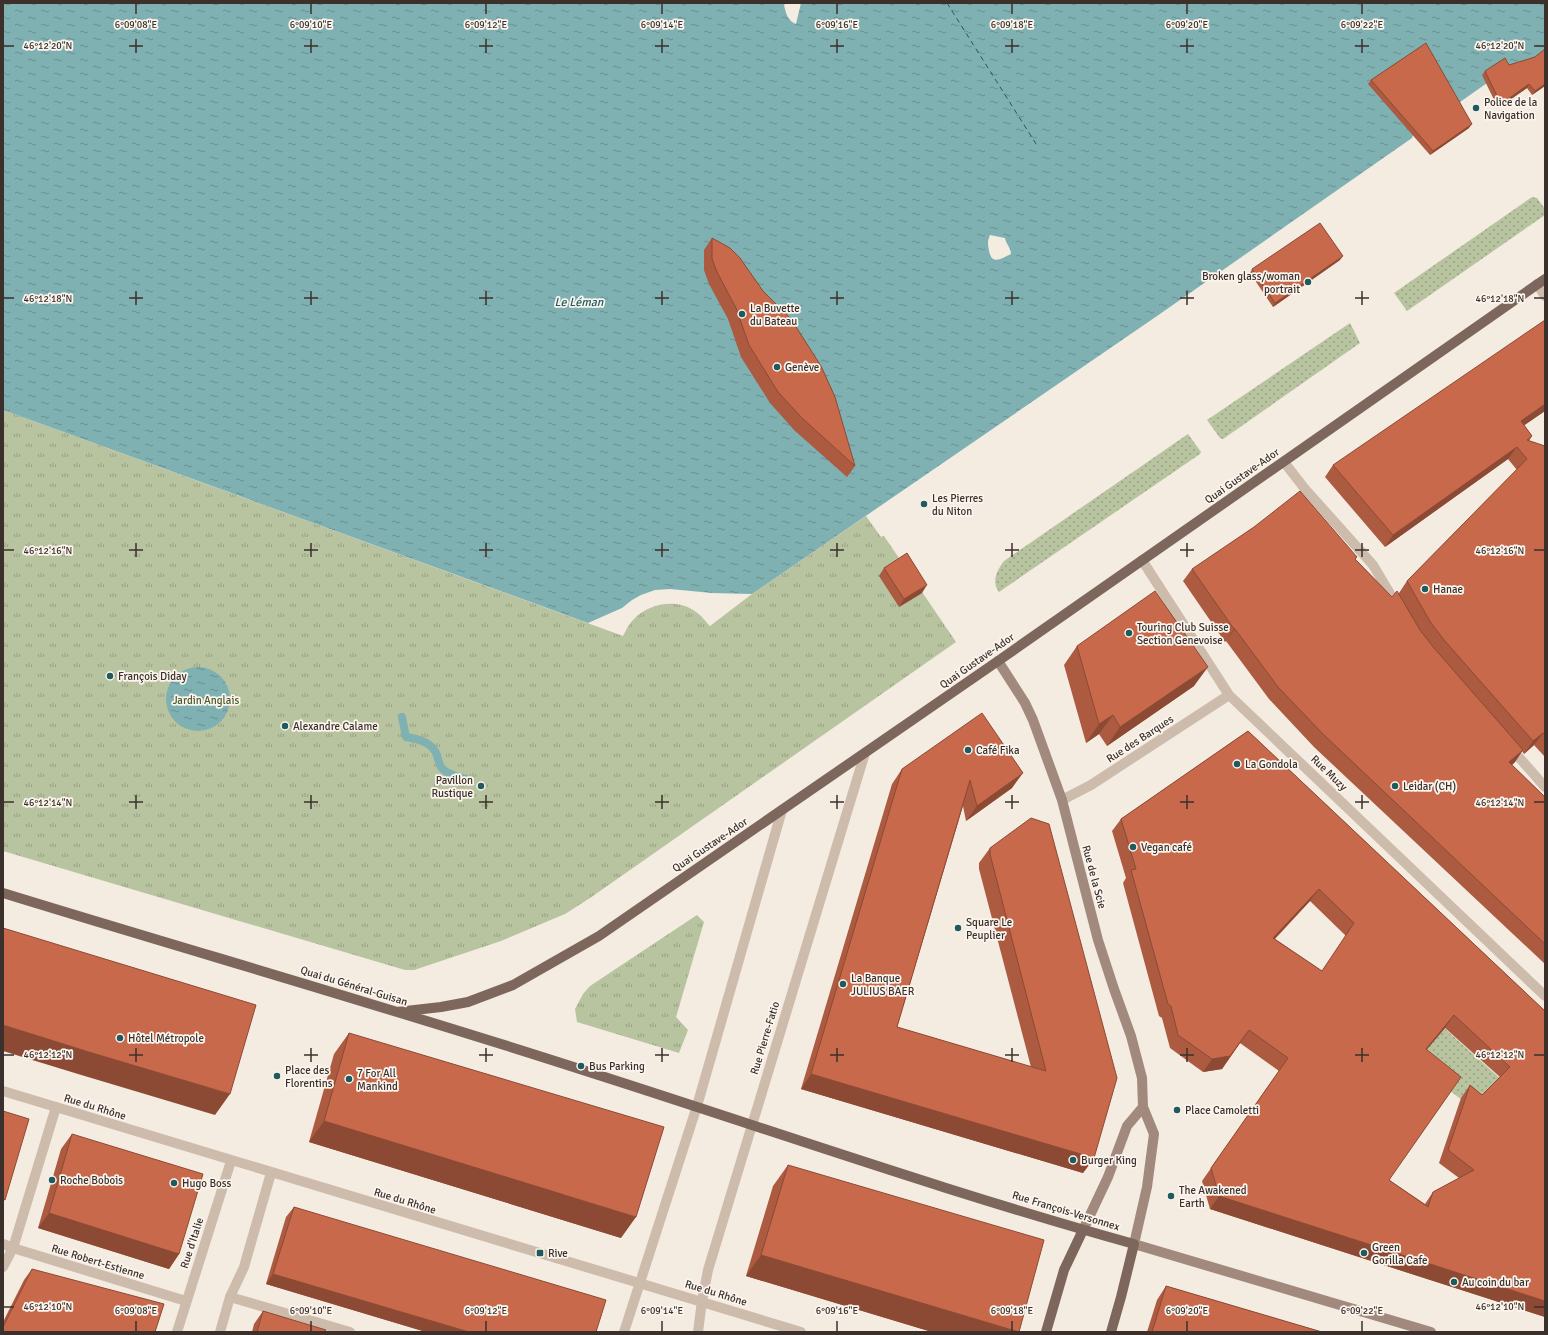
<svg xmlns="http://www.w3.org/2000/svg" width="1548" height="1335" font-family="Signika,sans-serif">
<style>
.grass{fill:url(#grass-dots)}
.park{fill:url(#park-tufts)}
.water{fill:url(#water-ripples);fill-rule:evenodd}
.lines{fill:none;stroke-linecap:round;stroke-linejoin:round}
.stream{stroke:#7fb0b2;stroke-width:8}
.ferry{stroke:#1f5a5e;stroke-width:1;stroke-dasharray:5 4;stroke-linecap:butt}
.minor{stroke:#cdbbac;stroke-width:10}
.tertiary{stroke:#cdbbac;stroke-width:10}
.secondary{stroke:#a18a7d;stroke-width:10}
.primary{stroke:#7d675c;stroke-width:10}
.wall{fill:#ac5a40;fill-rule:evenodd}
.shaded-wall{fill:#8c4a34}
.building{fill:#c8694b;stroke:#8c4a34;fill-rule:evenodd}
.ticks{fill:none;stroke:#3b302b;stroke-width:1.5}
.poi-dot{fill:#1f5a5e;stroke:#fbf5ee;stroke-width:1.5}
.labels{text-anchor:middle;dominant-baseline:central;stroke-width:3.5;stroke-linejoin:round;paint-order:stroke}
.poi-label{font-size:11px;fill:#3b302b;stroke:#fbf5ee;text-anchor:start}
.street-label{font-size:11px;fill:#3b302b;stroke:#fbf5ee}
.park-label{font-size:11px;fill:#4a5a2e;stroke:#fbf5ee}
.water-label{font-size:12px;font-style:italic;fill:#1f5a5e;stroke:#fbf5ee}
.ticks-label{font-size:10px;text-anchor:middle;fill:#3b302b;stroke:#fbf5ee;stroke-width:3.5;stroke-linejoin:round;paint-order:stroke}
</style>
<defs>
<pattern id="grass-dots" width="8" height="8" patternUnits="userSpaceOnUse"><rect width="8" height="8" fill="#b8c4a0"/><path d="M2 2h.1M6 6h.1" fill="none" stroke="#97a083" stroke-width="1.8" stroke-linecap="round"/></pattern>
<pattern id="park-tufts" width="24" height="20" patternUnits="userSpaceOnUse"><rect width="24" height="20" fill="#b8c4a0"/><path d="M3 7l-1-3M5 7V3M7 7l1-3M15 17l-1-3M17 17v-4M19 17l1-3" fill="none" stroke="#97a083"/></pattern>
<pattern id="water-ripples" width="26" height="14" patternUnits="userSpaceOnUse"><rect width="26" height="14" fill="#7fb0b2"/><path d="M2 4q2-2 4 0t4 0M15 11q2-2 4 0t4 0" fill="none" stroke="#699091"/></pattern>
</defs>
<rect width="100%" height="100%" fill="#f4ebe1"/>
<path class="grass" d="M1532 197 1537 198 1545 209V215L1407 311 1394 293Z
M1350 323 1360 343 1223 439 1220 438 1207 420Z
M1188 434 1201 452 1200 454 999 592C991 582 997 570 1004 561Z
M1434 1019 1512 1089 1473 1108 1450 1091 1417 1061Z"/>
<path class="park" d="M3 410 623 636C626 630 629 624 633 620 649 603 677 598 696 612 702 616 705 621 710 626L752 594 866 516 881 537 884 536 956 642 590 898 565 914 501 941 414 970H405L3 851Z
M697 915 704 922 676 1017 688 1030 679 1053 577 1022 575 1009 583 994 590 986Z"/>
<path class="water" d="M3 3H786L784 5C786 14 788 21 796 24L801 3H1545V52L1520 69H1507L1413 135 1412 138 1157 316 752 594 712 593 670 589 655 590 641 595 632 600 622 608 588 623 3 410ZM990 235 1005 238C1006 244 1011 248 1011 254 1002 258 992 266 989 251 988 244 987 242 990 235Z
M166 699a32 32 0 1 1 64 0a32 32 0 1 1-64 0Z"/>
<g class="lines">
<path class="stream" d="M402 717 406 737C418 739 432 742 437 755 438 758 439 764 441 767 446 774 458 777 466 779"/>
<path class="ferry" d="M947 3 1038 147"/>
<path class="minor" d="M1537 284 1545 296
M1284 462 1305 489 1373 565 1398 607
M1142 560 1229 695 1545 996
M1510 747 1545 787
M1062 800 1091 785 1229 695
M3 1244 13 1248 186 1301
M3 1267 13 1248 56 1107
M230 1297 350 1332"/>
<path class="tertiary" d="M3 1091C268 1173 535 1251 801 1332
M177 1332 231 1161
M220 1332 230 1297 244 1267 271 1173
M624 1332 697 1106 782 810
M698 1332 702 1301 708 1270 865 753"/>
<path class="secondary" d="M998 661 1025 703 1033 720 1062 800 1098 940 1114 989 1131 1036 1142 1078 1143 1107 1154 1134 1147 1187 1134 1244 1431 1332
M1083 1230 1108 1177 1127 1126 1143 1107"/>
<path class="primary" d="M3 893C198 953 395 1009 589 1072 771 1130 950 1193 1134 1244L1121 1297 1111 1332
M397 1012 441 1007 468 1002 513 985 599 936 998 661 1545 279
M1046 1332 1064 1270 1083 1230"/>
</g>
<path class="wall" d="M1545 49V86L1532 95 1527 88 1498 108 1482 75 1485 71 1509 65 1535 57Z
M1371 80 1469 128 1430 155 1368 84Z
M712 238 855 466 847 477 794 430 770 403 741 357 728 319 709 284 704 270V250Z
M1340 260 1273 307 1250 273 1252 269Z
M1545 411 1524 425 1532 436 1529 441 1545 446V757L1534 745 1524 754 1522 751 1515 762 1512 765 1545 797V964L1314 747 1269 699 1226 641 1225 642 1183 581 1192 569 1357 557 1355 559 1392 597 1399 593 1407 581 1517 470 1508 459 1385 547 1325 477 1333 465Z
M884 568 922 593 899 607 879 576Z
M1077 646 1194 686 1107 746 1099 734 1086 743 1064 665Z
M1248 731 1545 1011V1317L1210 1209 1202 1181 1279 1071 1240 1043 1222 1069 1203 1072 1170 1048 1162 1018 1159 1016 1123 883 1126 878 1112 831 1121 819ZM1310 901 1346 936 1322 971 1275 939ZM1445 1028 1500 1077 1482 1095 1470 1085 1461 1098 1439 1163 1459 1178 1433 1192 1425 1204 1389 1180 1427 1049Z
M902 769 1012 788 966 821 963 806 897 1027 1031 1067 979 869V863L990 848 1094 1158 1083 1173 801 1089 892 784Z
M349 1033 621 1238 309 1142 334 1054Z
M72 1134 179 1254 169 1269 38 1228 61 1149Z
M788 1165 1019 1332H932L746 1276 773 1186Z
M294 1207 596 1332H426L266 1284 286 1217Z
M32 1269 3 1332V1322L24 1280Z
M1166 1286 1322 1332H1147L1157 1300Z
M263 1311 325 1332H252L254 1324Z"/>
<path class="shaded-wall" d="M1529 84 1527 88 1498 108 1501 104Z
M1545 84V86L1532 95 1535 91Z
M1472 124 1469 128 1430 155 1433 151Z
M1343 256 1340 260 1273 307 1275 303Z
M1545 404V411L1513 433 1521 421Z
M1517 447 1508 459 1385 547 1393 535Z
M927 585 922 593 899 607 904 599Z
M1234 629H1235L1225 642Z
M1208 667 1194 686 1107 746 1120 727Z
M1113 715 1099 734 1086 743 1099 724Z
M1543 733 1534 745 1524 754 1533 741Z
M1523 750 1515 762 1501 775 1509 762Z
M1023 773 1012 788 966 821 977 806Z
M1319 889 1310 901 1264 950 1273 938Z
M1454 1015 1445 1028 1417 1061 1426 1049Z
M3 1025 230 1094 215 1115 78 1074 3 1051Z
M1249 1030 1222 1069 1203 1072 1212 1059Z
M811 1074 1094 1158 1083 1173 801 1089Z
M324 1121 636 1217 621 1238 309 1142Z
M1219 1196 1545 1301V1317L1210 1209Z
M49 1213 179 1254 169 1269 38 1228Z
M761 1255 1018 1332H932L746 1276Z
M273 1274 469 1332H426L266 1284Z"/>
<path class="building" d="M1426 43 1472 124 1433 151 1371 80Z
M1545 49V84L1535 91 1529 84 1501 104 1485 71 1505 58 1509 65 1535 57Z
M1320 223 1343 256 1275 303 1252 269Z
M712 238 730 248 740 258 763 291 791 319 821 366 835 397 855 466 802 418 778 392 749 345 736 308 717 272 712 259Z
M1545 320V404L1521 421 1532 436 1527 440 1545 446V735L1543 733 1533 741 1444 640 1431 623 1407 581 1527 459 1517 447 1393 535 1333 465Z
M1300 491 1357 557 1355 559 1392 597 1397 591 1420 630 1434 648 1523 750 1509 762 1545 797V944L1323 734 1278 687 1235 629H1234L1192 569 1254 527Z
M907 553 927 585 904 599 884 568Z
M1155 591 1208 667 1120 727 1113 715 1099 724 1077 646Z
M982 713 1023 773 977 806 970 780 897 1027 1046 1071 990 854V848L1031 818 1049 824 1117 1078 1094 1158 811 1074 902 769Z
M1248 731 1545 1011V1301L1219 1196 1211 1168 1288 1058 1249 1030 1230 1056 1212 1059 1178 1035 1171 1006 1168 1004 1131 870 1136 869 1121 819ZM1319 889 1354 923 1322 971 1273 938ZM1454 1015 1510 1067 1482 1095 1470 1085 1448 1150 1474 1170 1433 1192 1428 1207 1389 1180 1461 1077 1426 1049Z
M3 928 256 1005 230 1094 92 1053 3 1025Z
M349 1033 664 1127 636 1217 324 1121Z
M3 1111 29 1119 5 1200 3 1199Z
M72 1134 203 1174 179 1254 49 1213Z
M788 1165 1044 1240 1019 1332 761 1255Z
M294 1207 606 1300 596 1332H469L273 1274Z
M32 1269 164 1304 155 1332H3V1327Z
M1166 1286 1322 1332H1152Z
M263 1311 326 1330 325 1332H257Z"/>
<path class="ticks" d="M136 4V14M311 4V14M486 4V14M662 4V14M837 4V14M1012 4V14M1187 4V14M1362 4V14M136 39V53M311 39V53M486 39V53M662 39V53M837 39V53M1012 39V53M1187 39V53M1362 39V53M4 46H14M129 46H143M304 46H318M479 46H493M655 46H669M830 46H844M1005 46H1019M1180 46H1194M1355 46H1369M1534 46H1544M136 291V305M311 291V305M486 291V305M662 291V305M837 291V305M1012 291V305M1187 291V305M1362 291V305M4 298H14M129 298H143M304 298H318M479 298H493M655 298H669M830 298H844M1005 298H1019M1180 298H1194M1355 298H1369M1534 298H1544M136 543V557M311 543V557M486 543V557M662 543V557M837 543V557M1012 543V557M1187 543V557M1362 543V557M4 550H14M129 550H143M304 550H318M479 550H493M655 550H669M830 550H844M1005 550H1019M1180 550H1194M1355 550H1369M1534 550H1544M136 795V809M311 795V809M486 795V809M662 795V809M837 795V809M1012 795V809M1187 795V809M1362 795V809M4 802H14M129 802H143M304 802H318M479 802H493M655 802H669M830 802H844M1005 802H1019M1180 802H1194M1355 802H1369M1534 802H1544M136 1048V1062M311 1048V1062M486 1048V1062M662 1048V1062M837 1048V1062M1012 1048V1062M1187 1048V1062M1362 1048V1062M4 1055H14M129 1055H143M304 1055H318M479 1055H493M655 1055H669M830 1055H844M1005 1055H1019M1180 1055H1194M1355 1055H1369M1534 1055H1544M4 1307H14M1534 1307H1544M136 1321V1331M311 1321V1331M486 1321V1331M662 1321V1331M837 1321V1331M1012 1321V1331M1187 1321V1331M1362 1321V1331"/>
<g class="poi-dot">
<circle cx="1476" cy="108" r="4"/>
<circle cx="1308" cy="282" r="4"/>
<circle cx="742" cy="314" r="4"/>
<circle cx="777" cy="367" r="4"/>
<circle cx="924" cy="504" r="4"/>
<circle cx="1425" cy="589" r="4"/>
<circle cx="1129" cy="633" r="4"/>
<circle cx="110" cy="676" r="4"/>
<circle cx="285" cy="726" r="4"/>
<circle cx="968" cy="750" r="4"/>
<circle cx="1237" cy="764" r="4"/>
<circle cx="481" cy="786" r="4"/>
<circle cx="1395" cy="786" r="4"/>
<circle cx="1133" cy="847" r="4"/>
<circle cx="958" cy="928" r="4"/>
<circle cx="843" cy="984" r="4"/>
<circle cx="120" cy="1038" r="4"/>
<circle cx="581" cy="1066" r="4"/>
<circle cx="277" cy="1076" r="4"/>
<circle cx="349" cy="1079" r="4"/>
<circle cx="1177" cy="1110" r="4"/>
<circle cx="1073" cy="1160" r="4"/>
<circle cx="52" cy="1180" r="4"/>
<circle cx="174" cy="1183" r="4"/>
<circle cx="1171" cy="1196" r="4"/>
<rect x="536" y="1249" width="8" height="8" rx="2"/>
<circle cx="1364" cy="1253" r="4"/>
<circle cx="1454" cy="1282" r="4"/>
</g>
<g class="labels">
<g class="poi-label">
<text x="1484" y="102">Police de la<tspan x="1484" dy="13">Navigation</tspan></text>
<text x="1300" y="276" text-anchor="end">Broken glass/woman<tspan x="1300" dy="13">portrait</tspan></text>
<text x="750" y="308">La Buvette<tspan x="750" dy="13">du Bateau</tspan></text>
<text x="785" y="367">Genève</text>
<text x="932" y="498">Les Pierres<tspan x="932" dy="13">du Niton</tspan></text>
<text x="1433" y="589">Hanae</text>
<text x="1137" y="627">Touring Club Suisse<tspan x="1137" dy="13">Section Genevoise</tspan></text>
<text x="118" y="676">François Diday</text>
<text x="293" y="726">Alexandre Calame</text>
<text x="976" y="750">Café Fika</text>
<text x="1245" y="764">La Gondola</text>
<text x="473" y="780" text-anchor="end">Pavillon<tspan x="473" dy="13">Rustique</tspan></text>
<text x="1403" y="786">Leidar (CH)</text>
<text x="1141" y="847">Vegan café</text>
<text x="966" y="922">Square Le<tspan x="966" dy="13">Peuplier</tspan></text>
<text x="851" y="978">La Banque<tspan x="851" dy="13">JULIUS BAER</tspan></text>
<text x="128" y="1038">Hôtel Métropole</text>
<text x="589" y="1066">Bus Parking</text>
<text x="285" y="1070">Place des<tspan x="285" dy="13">Florentins</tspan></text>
<text x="357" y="1073">7 For All<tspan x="357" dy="13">Mankind</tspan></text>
<text x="1185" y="1110">Place Camoletti</text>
<text x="1081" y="1160">Burger King</text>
<text x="60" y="1180">Roche Bobois</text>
<text x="182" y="1183">Hugo Boss</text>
<text x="1179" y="1190">The Awakened<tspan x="1179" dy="13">Earth</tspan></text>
<text x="1372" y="1247">Green<tspan x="1372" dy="13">Gorilla Cafe</tspan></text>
<text x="548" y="1253">Rive</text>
<text x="1462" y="1282">Au coin du bar</text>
</g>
<g class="street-label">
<text transform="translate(1242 476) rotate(-35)">Quai Gustave-Ador</text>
<text transform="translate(977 661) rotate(-35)">Quai Gustave-Ador</text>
<text transform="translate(1140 739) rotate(-33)">Rue des Barques</text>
<text transform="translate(1329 773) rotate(44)">Rue Muzy</text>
<text transform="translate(710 845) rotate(-34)">Quai Gustave-Ador</text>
<text transform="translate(1094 877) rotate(75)">Rue de la Scie</text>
<text transform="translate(354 986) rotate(17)">Quai du Général-Guisan</text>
<text transform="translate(765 1038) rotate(-73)">Rue Pierre-Fatio</text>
<text transform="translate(95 1107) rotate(17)">Rue du Rhône</text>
<text transform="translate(405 1201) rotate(17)">Rue du Rhône</text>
<text transform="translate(1066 1211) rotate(17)">Rue François-Versonnex</text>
<text transform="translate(192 1243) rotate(-72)">Rue d'Italie</text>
<text transform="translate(98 1262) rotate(17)">Rue Robert-Estienne</text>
<text transform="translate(716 1293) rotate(17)">Rue du Rhône</text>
</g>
<g class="park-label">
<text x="206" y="700">Jardin Anglais</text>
</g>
<g class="water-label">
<text x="579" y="302">Le Léman</text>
</g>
</g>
<g class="ticks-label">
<text x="136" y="28">6°09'08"E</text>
<text x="311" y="28">6°09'10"E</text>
<text x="486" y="28">6°09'12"E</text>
<text x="662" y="28">6°09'14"E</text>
<text x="837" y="28">6°09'16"E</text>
<text x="1012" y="28">6°09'18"E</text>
<text x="1187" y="28">6°09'20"E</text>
<text x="1362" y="28">6°09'22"E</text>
<text x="48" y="49">46°12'20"N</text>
<text x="1500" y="49">46°12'20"N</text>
<text x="48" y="302">46°12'18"N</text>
<text x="1500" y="302">46°12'18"N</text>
<text x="48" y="554">46°12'16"N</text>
<text x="1500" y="554">46°12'16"N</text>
<text x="48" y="806">46°12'14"N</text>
<text x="1500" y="806">46°12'14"N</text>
<text x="48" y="1058">46°12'12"N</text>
<text x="1500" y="1058">46°12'12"N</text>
<text x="48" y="1310">46°12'10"N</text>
<text x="1500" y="1310">46°12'10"N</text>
<text x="136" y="1314">6°09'08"E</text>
<text x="311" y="1314">6°09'10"E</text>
<text x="486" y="1314">6°09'12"E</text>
<text x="662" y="1314">6°09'14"E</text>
<text x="837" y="1314">6°09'16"E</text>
<text x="1012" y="1314">6°09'18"E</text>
<text x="1187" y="1314">6°09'20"E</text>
<text x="1362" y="1314">6°09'22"E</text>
</g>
<rect width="1548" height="1335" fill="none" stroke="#3b302b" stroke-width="8"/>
</svg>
